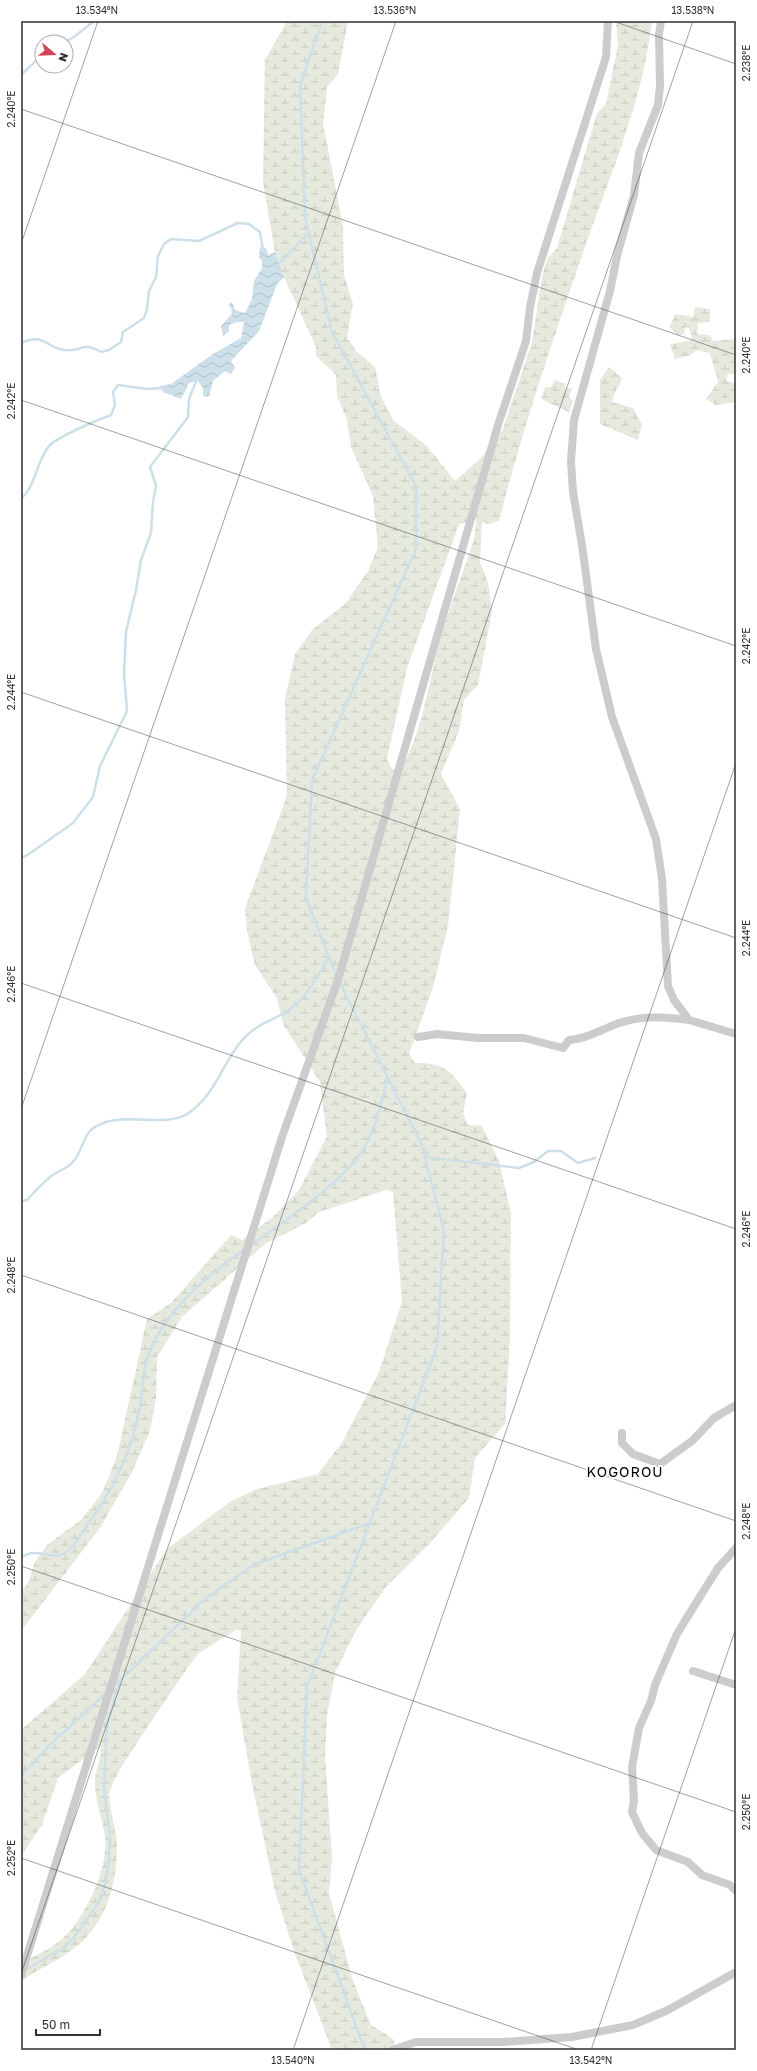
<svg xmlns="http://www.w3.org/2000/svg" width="757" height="2071" font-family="'Golos Text',sans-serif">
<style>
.wetland{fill:url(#wetland-marsh);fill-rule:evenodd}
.water{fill:url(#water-waves)}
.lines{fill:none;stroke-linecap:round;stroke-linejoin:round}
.stream{stroke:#cddfe8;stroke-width:2.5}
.minor{stroke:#ccc;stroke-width:8}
.ticks{fill:none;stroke:#2f2f2f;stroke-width:1;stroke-opacity:0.45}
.labels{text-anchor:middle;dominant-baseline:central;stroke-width:4;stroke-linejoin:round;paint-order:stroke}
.quarter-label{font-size:14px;letter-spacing:1px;fill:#000;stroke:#fff}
.neatline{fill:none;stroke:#2f2f2f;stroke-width:1.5}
.ticks-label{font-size:10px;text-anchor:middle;fill:#2f2f2f}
</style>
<defs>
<pattern id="wetland-marsh" width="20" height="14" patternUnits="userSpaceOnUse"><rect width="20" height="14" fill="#e6eade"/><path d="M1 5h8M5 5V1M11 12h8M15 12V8" fill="none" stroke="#c6c9bf"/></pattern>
<pattern id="water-waves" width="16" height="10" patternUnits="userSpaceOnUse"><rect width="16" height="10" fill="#cddfe8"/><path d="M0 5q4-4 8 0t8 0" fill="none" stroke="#b0c0c7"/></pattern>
</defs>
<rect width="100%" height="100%" fill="#fff"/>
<path class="wetland" d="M287 21H348L338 74 327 87 323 123 343 226 344 275 353 304 347 337 356 351 375 367 381 397 394 421 427 446 455 481 482 457 503 429 532 342 542 277 547 259 557 248 597 113 606 104 618 45 616 21H652C643 98 613 169 587 241 555 334 523 426 499 521L488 524 482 521 480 562 488 583 492 611 478 685 464 700 459 731 441 774 460 809 448 926 433 987 409 1054 415 1063C446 1063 449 1070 467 1093L463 1113 468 1125 482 1126 499 1161 511 1213 510 1339 505 1424 475 1458 469 1498 431 1542 385 1588 355 1632 335 1673 327 1715 325 1756 332 1858 329 1893 352 1978 371 2025 393 2039 397 2050H332L294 1951 275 1891 252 1784 237 1697 241 1631 236 1630 199 1653 191 1663C172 1691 153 1718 135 1746 126 1760 115 1775 110 1791 107 1801 117 1832 117 1845 117 1888 104 1931 65 1955 51 1964 35 1971 21 1981V1963C35 1956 51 1949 63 1938 86 1917 109 1867 105 1836 102 1819 96 1802 95 1785 94 1772 102 1759 101 1746L58 1778 42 1825 21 1856V1730L85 1674 167 1549 231 1501 257 1489 318 1474 343 1441 379 1372 402 1302 393 1192 386 1190 319 1212 306 1223 265 1244 182 1317 157 1357 156 1399 150 1431 132 1472 100 1528 21 1631V1592L28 1583 35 1562 47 1545 82 1519 103 1491 117 1456 147 1319 171 1303 231 1235 242 1240 273 1217 299 1190 327 1136 320 1082 283 1024 277 998 255 965 247 931 245 908 287 796 285 699 295 654 312 630 345 604 368 571 378 547 373 496 351 447 347 420 337 396 336 375 316 356V347L284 277 275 252 263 182 265 60ZM476 519C477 538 468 556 462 574 455 593 449 611 443 629 429 676 425 727 401 769H392L387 759 407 668 459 524Z
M695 307 710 309V322L698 323 697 334 710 335 713 341 736 339V374H728L726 380 733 383 736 382V402L716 405 706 399 718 382 710 353 697 350 690 355 675 359 670 344 690 341 692 337 689 328 685 327 684 334 678 335 669 327 676 314 693 317Z
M609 367 622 378C619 387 614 392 612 402L633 408 642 425 638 440 600 424V380Z
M555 380 565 384V388H572L569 397 573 401 569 412 541 399 545 387H551Z"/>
<path class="water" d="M260 247 266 248 268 255 275 252 284 277 277 284 259 331 231 361 235 368 231 374 225 371 213 381 209 397 203 396V388L198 381 189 383 181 399 163 392 160 386 171 384 213 354 241 338 244 322H237L229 325V331L223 336 221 326 232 314 231 308 228 305 232 302 235 310 245 313 252 299 254 281 262 268V260L259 258Z"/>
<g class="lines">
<path class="stream" d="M322 21 300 86 305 217 332 332 416 486V549L312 780 306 898 337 977
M65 42 74 37 94 21
M21 75 42 55
M278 265 309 232
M21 343C45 332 47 349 65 350 84 352 80 341 101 352L109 350 121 342 123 332 144 318 147 309 149 291 156 277 158 256 164 244 171 239 199 241 238 223 249 224 260 232 263 250
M21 499C33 488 35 472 42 458 44 454 47 448 50 445 60 436 97 420 111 415L115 405 113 392 118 385 147 389 163 388
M21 857 26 856 73 823 93 797 100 766 127 711 124 674 126 632 136 590 141 560 151 533 153 502 156 486 150 467 188 417 189 399 197 379
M340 983 421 1143 444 1230 437 1347 307 1687 299 1870 365 2050
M425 1157 519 1168 534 1162 548 1151H561L578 1163 595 1158
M21 1201 27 1200C34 1192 42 1184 50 1177 56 1172 65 1169 71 1164 87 1148 79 1130 106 1122 132 1114 164 1127 187 1114 213 1098 222 1066 239 1044 256 1023 269 1023 289 1010 307 998 318 975 329 957
M250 1246C283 1222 342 1183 363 1150 376 1128 381 1102 388 1078
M21 1557C24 1556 29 1553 32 1553 43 1552 54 1559 65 1553 76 1546 83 1531 91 1520 117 1482 131 1452 140 1407 143 1390 142 1369 149 1353 167 1309 206 1276 244 1250
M113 1687 204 1600 253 1565 370 1523
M21 1776 53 1742 105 1694
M25 1970 63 1948 76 1935 99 1902 106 1882 109 1858 110 1835 104 1790 107 1723 120 1681"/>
<path class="minor" d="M661 21 659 34 660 86 658 105 639 153 634 195 617 256 610 291 574 420 571 462 573 492 582 545 596 649 612 717 656 839 662 879 668 986 674 1000 689 1020 736 1034
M418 1037 437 1034 478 1038H524L563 1048 569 1040C589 1038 600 1030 619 1023 644 1015 663 1017 689 1020
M622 1433V1443L633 1454 660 1464 692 1441 714 1418 736 1405
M736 1548 718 1568 686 1619 676 1636 655 1685 651 1701 639 1728 632 1767 634 1801 632 1812 642 1833 656 1850 688 1862 702 1875 730 1885 736 1891
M693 1671 736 1685
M21 1975 282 1137 338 980 498 425 526 341 530 307 537 273 606 57 608 21
M392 2050 416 2042H504L572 2037 633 2025 668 2010 736 1972"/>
</g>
<path class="ticks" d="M613 21 736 64M21 109 736 355M21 244 98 21M21 400 736 646M21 692 736 938M21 983 736 1229M21 1109 396 21M21 1275 736 1521M21 1566 736 1812M21 1858 579 2050M21 1974 693 21M293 2050 736 763M591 2050 736 1628"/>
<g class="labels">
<g class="quarter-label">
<text x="625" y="1471">KOGOROU</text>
</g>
</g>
<rect width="757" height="2071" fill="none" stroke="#ffffff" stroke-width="44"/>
<g transform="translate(54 54) rotate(109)"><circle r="19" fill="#ffffff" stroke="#acacac"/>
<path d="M0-3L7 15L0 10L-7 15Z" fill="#d24559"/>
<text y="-6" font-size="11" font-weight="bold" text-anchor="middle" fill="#2f2f2f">N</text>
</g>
<path d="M36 2029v6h64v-6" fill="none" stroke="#2f2f2f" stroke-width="2"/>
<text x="42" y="2029" font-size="12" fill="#2f2f2f" stroke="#ffffff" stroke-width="3" paint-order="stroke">50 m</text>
<rect x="22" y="22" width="713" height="2027" class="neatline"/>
<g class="ticks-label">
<text x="97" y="14">13.534°N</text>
<text x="395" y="14">13.536°N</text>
<text x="693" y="14">13.538°N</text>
<text transform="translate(746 63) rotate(-90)" y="4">2.238°E</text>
<text transform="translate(11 109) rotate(-90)" y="4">2.240°E</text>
<text transform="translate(746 355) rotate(-90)" y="4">2.240°E</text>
<text transform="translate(11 401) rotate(-90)" y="4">2.242°E</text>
<text transform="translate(746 646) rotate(-90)" y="4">2.242°E</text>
<text transform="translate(11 692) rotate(-90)" y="4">2.244°E</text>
<text transform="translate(746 938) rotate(-90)" y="4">2.244°E</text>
<text transform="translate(11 984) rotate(-90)" y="4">2.246°E</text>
<text transform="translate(746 1229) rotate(-90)" y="4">2.246°E</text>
<text transform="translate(11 1275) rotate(-90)" y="4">2.248°E</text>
<text transform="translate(746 1521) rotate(-90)" y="4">2.248°E</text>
<text transform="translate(11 1567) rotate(-90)" y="4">2.250°E</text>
<text transform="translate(746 1812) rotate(-90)" y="4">2.250°E</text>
<text transform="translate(11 1858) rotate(-90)" y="4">2.252°E</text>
<text x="293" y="2064">13.540°N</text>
<text x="591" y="2064">13.542°N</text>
</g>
</svg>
